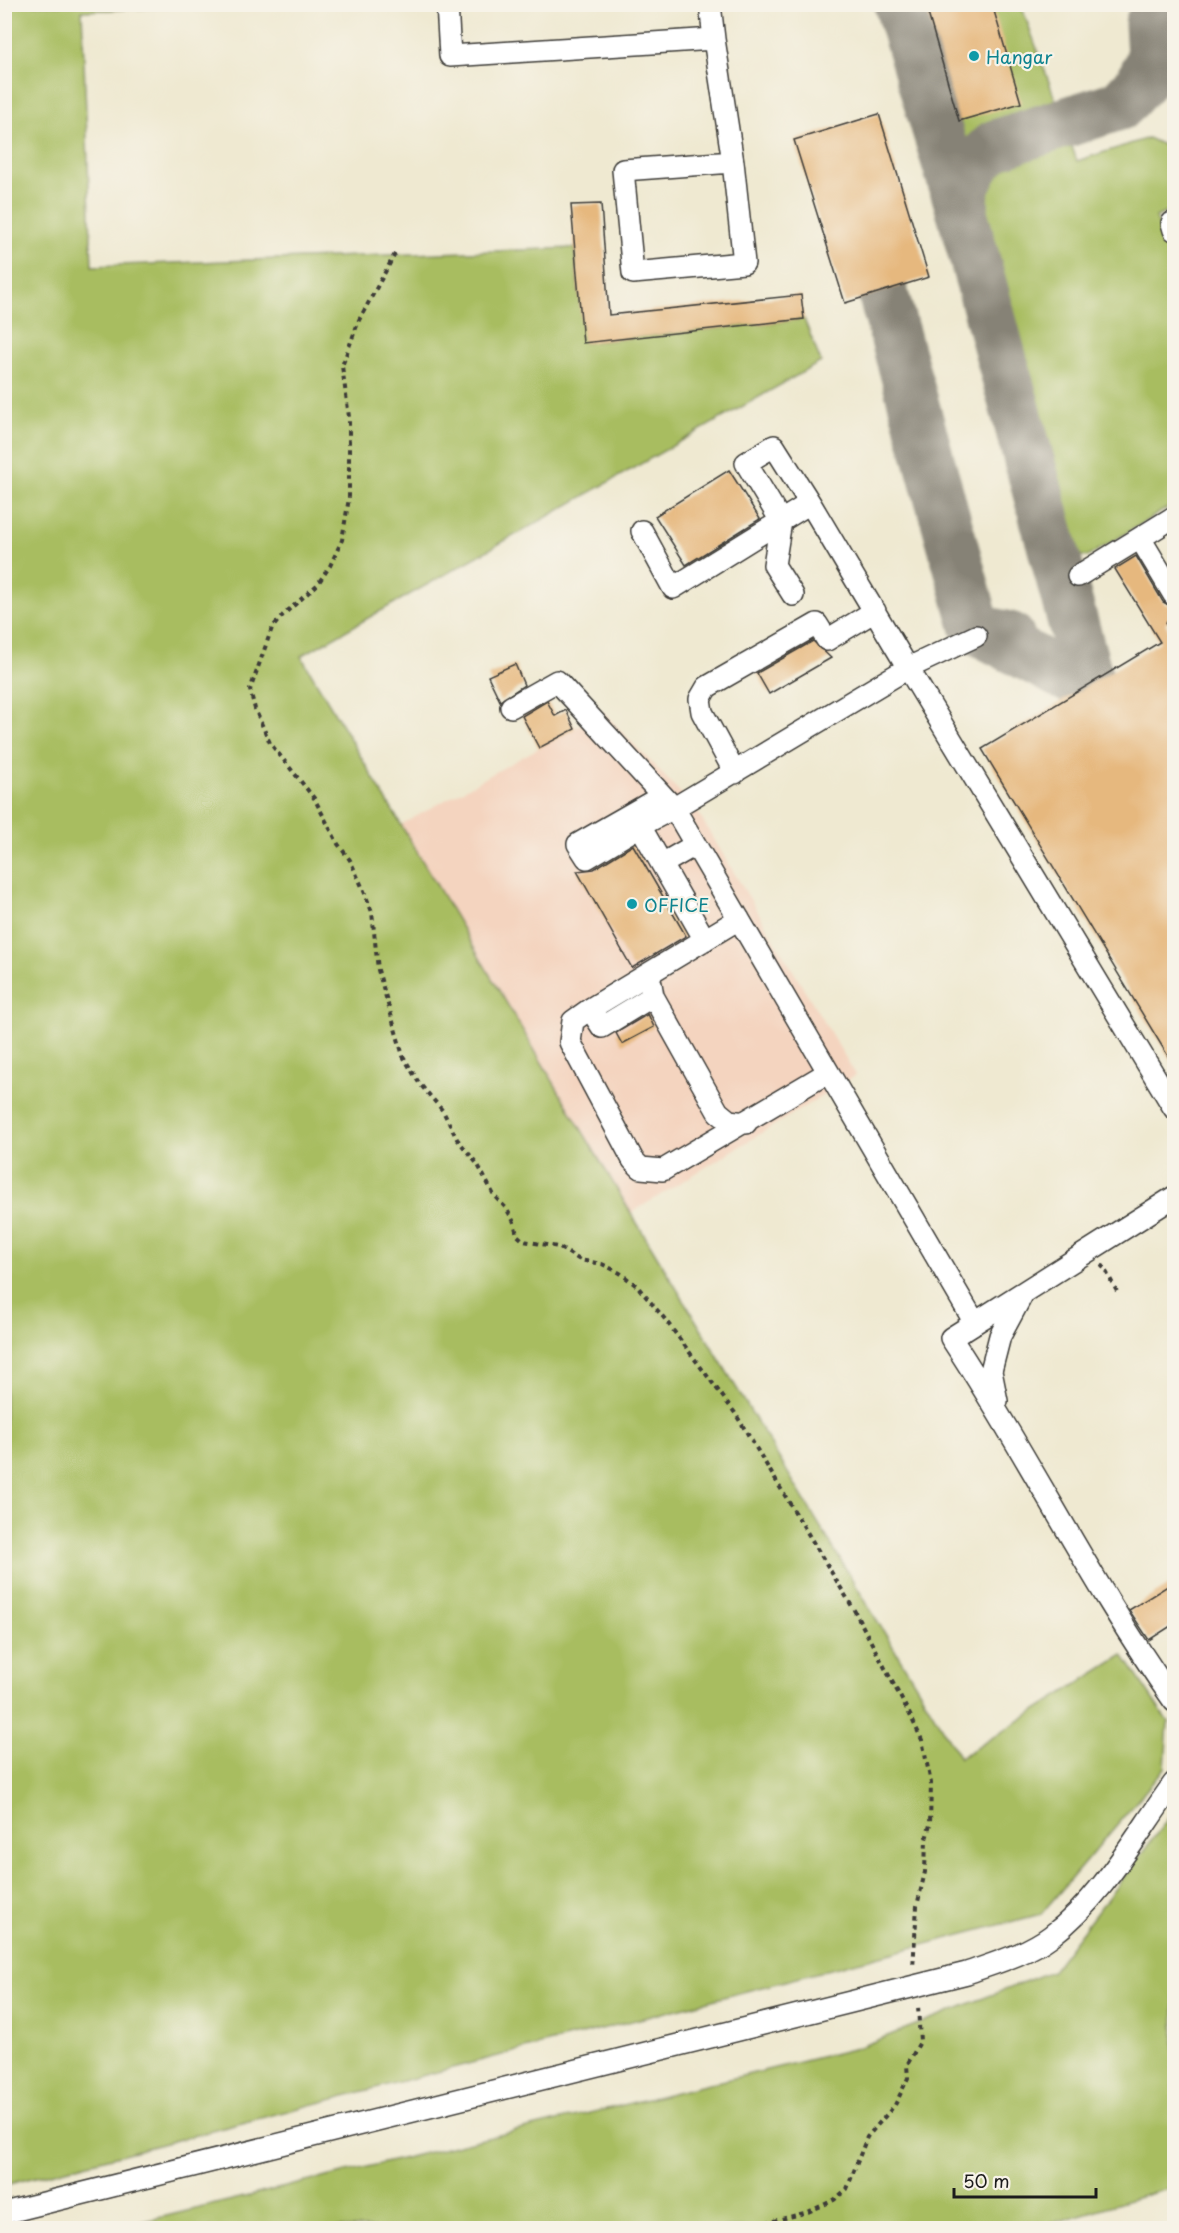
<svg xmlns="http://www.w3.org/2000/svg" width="1179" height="2233" font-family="'Playpen Sans',sans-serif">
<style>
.built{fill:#f4d4bf}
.green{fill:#a8bd61;stroke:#626c3e;stroke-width:1.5}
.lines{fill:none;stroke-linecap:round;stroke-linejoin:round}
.taxiway{stroke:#868276;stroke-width:51}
.building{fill:#e6b87e}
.minor-casing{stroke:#3c3b37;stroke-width:24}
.path{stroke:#3c3b37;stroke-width:4;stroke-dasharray:4.5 4.5;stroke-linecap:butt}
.minor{stroke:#fff;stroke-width:21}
.culture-dot{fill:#0f9aa8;stroke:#f7f3e8;stroke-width:2}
.labels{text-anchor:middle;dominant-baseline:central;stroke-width:4.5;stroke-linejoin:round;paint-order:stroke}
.culture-label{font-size:18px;fill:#0d838f;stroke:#f7f3e8;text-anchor:start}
</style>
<rect width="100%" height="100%" fill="#f7f3e8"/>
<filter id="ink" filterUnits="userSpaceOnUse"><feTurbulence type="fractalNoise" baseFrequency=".0167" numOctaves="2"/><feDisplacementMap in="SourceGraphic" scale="12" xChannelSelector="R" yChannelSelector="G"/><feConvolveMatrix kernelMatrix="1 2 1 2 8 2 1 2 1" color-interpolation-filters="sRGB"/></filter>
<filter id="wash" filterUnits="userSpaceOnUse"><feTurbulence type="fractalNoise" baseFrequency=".008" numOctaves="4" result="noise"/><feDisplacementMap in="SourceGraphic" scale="24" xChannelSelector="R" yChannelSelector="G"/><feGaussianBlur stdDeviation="1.35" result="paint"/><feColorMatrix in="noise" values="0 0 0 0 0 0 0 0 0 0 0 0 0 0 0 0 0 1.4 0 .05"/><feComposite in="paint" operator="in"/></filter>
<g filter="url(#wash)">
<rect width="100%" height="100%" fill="#efe9d1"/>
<path class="built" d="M603 712 695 808 856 1075 631 1213 397 827Z"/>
<path class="green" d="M4 5H225L82 11 92 266 574 248 584 343 804 319 821 362 301 656 631 1213 960 1758 1123 1655 1168 1722 1165 1768 1041 1914 5 2185Z
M909 5H1021L1057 104 1048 116 953 146Z
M1148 138 1174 150V209L1156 217 1174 268V504L1087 557 1066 553 976 220 981 219 977 206 985 203 980 187 986 185 984 174 997 170 995 165 1014 159 1012 154 1055 140 1060 148 1071 144 1077 161Z
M1174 1811V2187L1036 2228H117L857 2048 1052 1971Z"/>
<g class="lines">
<path class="taxiway" d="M899 4 963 216 1091 689 976 629
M963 216 964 185 978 161 995 145 1120 105 1141 82 1152 57 1150 24
M883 293 976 629 1010 637"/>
</g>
<g id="blocks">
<path class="building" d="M946 4H992L1021 103 959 121 927 10Z
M879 114 929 277 845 303 794 140Z
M601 204 609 315 801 295 804 319 583 343 571 205Z
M729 470 760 519 686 565 655 516Z
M1136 556 1163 602 1174 608V617L1165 623 1172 635 1174 633V1066L982 749 1160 642 1115 569Z
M813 641 831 658 769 694 757 673Z
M515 664 524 685 500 701 488 676Z
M547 701 555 716 566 710 575 729 539 748 522 716Z
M633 845 686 936 632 968 577 871 594 869Z
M648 1014 654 1027 622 1044 616 1033Z
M1174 1582V1624L1149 1640 1129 1610Z"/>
</g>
</g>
<g filter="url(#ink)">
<use href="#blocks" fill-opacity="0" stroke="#3c3b37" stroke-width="1.5"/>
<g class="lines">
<defs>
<path id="minor" d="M447 4 450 56 714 39 710 4
M714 39 733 162
M733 162 744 263 633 273 623 170Z
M1172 223 1174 230
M810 503 908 668 976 636
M1174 517 1140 538 1174 595
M642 531 673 588 810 503 774 446 746 463 781 521 774 565 793 595
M1078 576 1140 538
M511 707 557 681 674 808 640 826
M735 773 702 712 700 699 707 687 817 624 827 640 875 611
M662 796 578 844 587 858 640 826 705 940
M662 864 695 845
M651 984 653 996 718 1112 729 1121 746 1123
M653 996 602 1027 590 1009 739 919
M590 1009 573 1021 570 1042 633 1160 641 1168 663 1170 827 1073
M1174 1197 951 1338C1029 1456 1092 1585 1174 1701
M975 1323 674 808 908 668 1174 1108
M997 1401 991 1371 1000 1336 1022 1295
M4 2213 967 1973C995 1963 1027 1954 1051 1936 1103 1897 1136 1835 1174 1783"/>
</defs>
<use href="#minor" class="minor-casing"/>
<path class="path" d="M395 254 359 320 342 366 349 417V498L342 540 330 566 317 585 283 615 272 628 250 690 255 709 270 743 314 798 338 844 350 860 364 891 372 912 378 970 403 1056 419 1083 443 1111 457 1139 478 1165 495 1197 506 1208 514 1222 517 1235 524 1241 558 1247 580 1260 602 1264 620 1273 637 1286 664 1318 735 1413 853 1608 910 1715 922 1740 931 1783 930 1825 926 1839 925 1872 917 1906 913 1968
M1101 1268 1103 1266 1119 1295
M747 2228 808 2212 834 2200 847 2189 867 2137 895 2105 908 2078 907 2065 920 2042 918 2005"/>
<use href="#minor" class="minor"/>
</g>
</g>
<g class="culture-dot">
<circle cx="974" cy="56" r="6"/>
<circle cx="632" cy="904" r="6"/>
</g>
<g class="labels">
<g class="culture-label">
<text x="986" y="56">Hangar</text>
<text x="644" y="904">OFFICE</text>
</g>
</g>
<rect width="1179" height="2233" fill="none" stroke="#f7f3e8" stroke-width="24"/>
<path d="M954 2188v9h142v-9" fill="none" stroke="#1c1c1c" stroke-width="3"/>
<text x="963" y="2188" font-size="18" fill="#1c1c1c" stroke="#f7f3e8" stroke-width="4.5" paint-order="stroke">50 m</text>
</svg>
